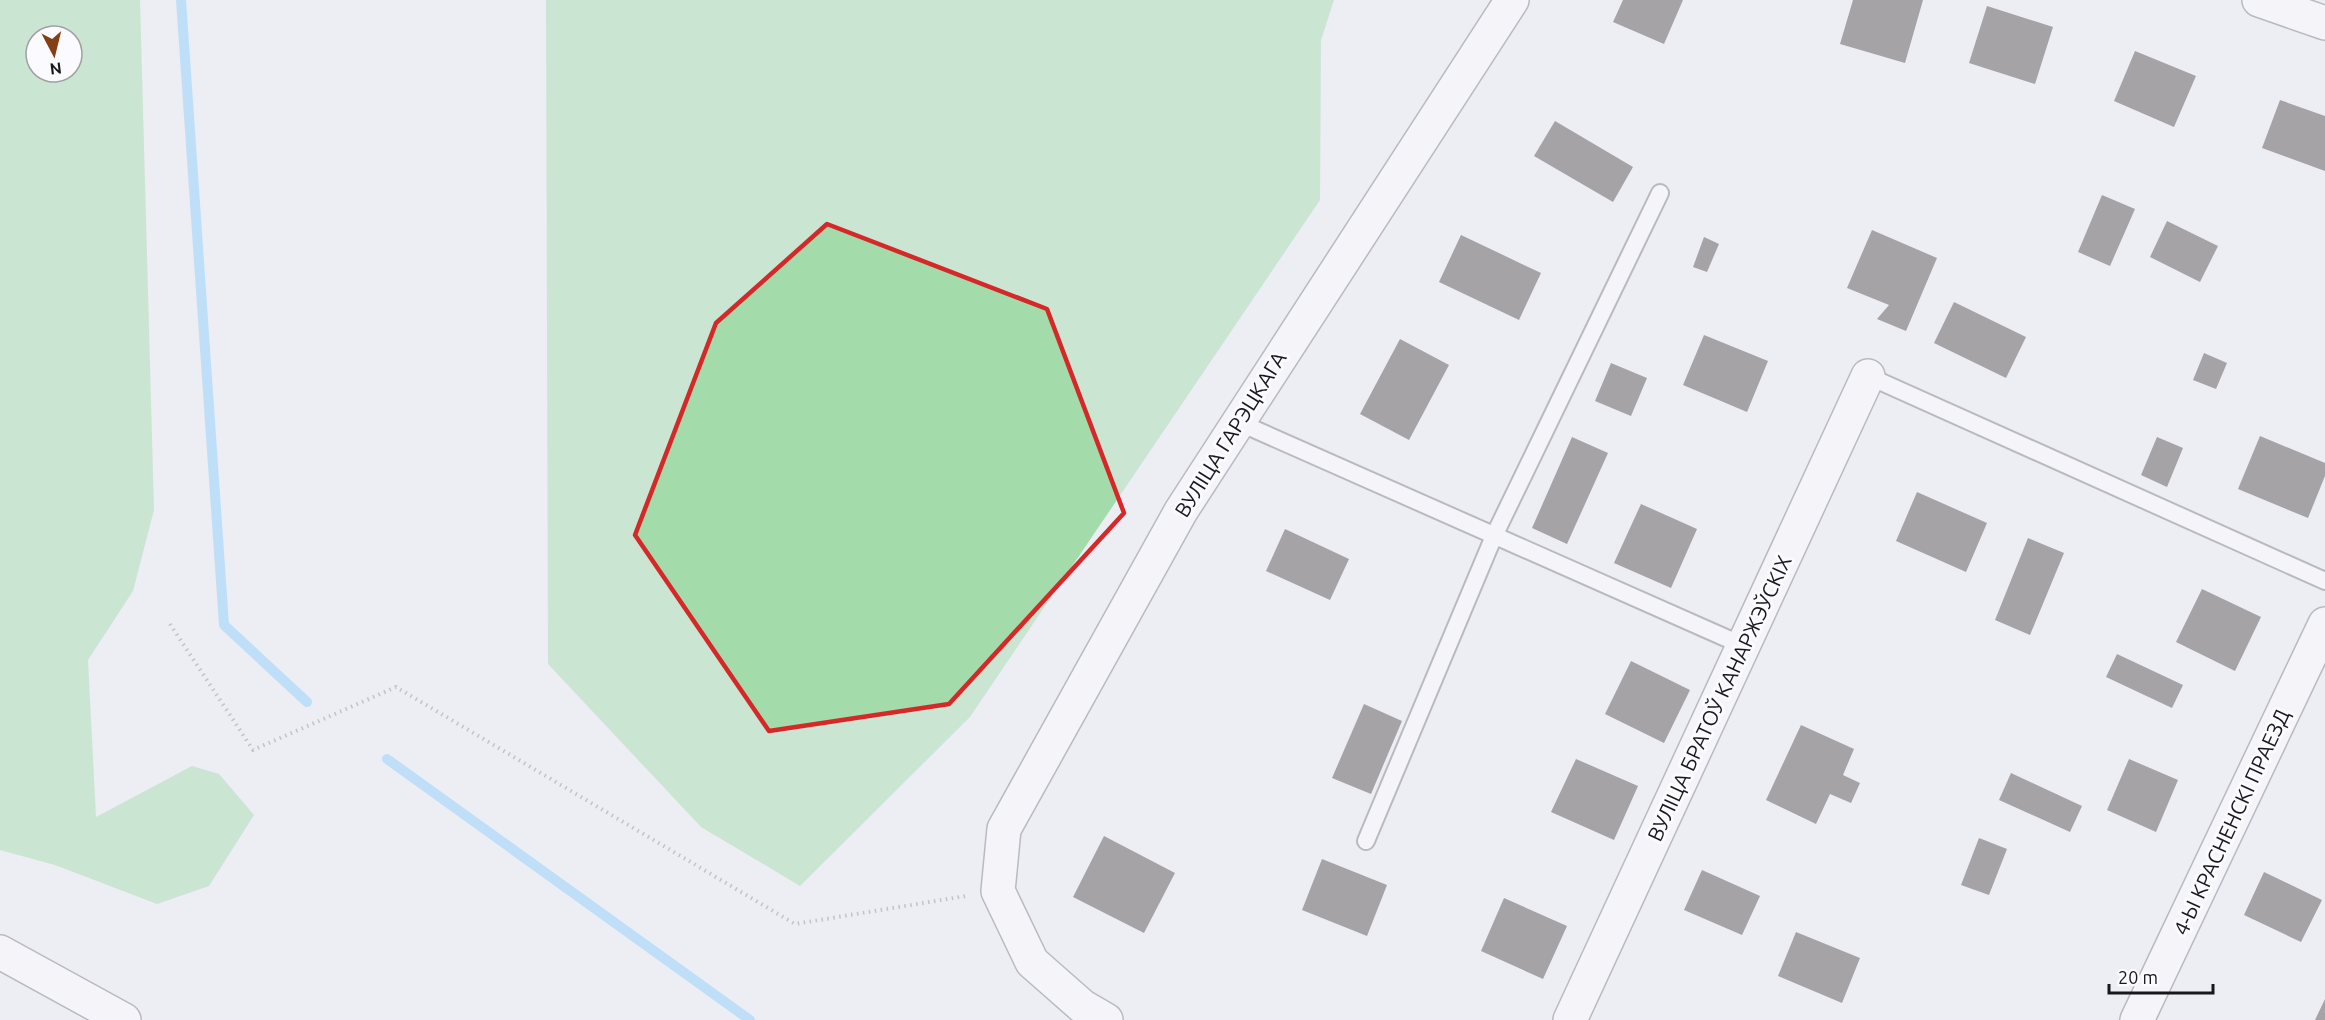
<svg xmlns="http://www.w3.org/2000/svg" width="2325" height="1020" font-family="Ubuntu,sans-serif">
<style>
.green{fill:#a3dbaa;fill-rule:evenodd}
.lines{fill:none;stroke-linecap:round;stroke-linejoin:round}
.stream{stroke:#86cffb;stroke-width:10}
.building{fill:#4e4a45}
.service-casing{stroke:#7b7b81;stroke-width:20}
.minor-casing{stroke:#7b7b81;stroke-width:36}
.path{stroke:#8f8f94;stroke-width:4;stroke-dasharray:1.5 4.5;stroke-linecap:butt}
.service{stroke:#fff;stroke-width:16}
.minor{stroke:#fff;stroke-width:33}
.marked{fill:none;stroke:#d62828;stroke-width:4.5;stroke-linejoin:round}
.labels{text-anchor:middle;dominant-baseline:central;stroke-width:6;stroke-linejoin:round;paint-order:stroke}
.street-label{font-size:21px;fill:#18181a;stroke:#fbfaff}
</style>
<rect width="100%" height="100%" fill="#ededf4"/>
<path class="green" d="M0 0H140L154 510 133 591 88 660 96 817 192 766 219 774 254 815 209 886 157 904 55 865 0 850ZM36 36H72V72H36Z
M546 0H1334L1321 40 1320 200 970 717 800 886 701 827 548 664Z"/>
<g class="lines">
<path class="stream" d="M181 0 224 625 307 702
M387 759 750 1020"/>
</g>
<path class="building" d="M1623 0H1683L1664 44 1613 22Z
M1853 0H1923L1905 63 1840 44Z
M1987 6 2053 27 2035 84 1969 63Z
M2135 51 2196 76 2174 127 2114 101Z
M2280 100 2325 116V171L2262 148Z
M1555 121 1633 167 1613 202 1534 156Z
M2102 195 2135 209 2110 266 2078 252Z
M2167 221 2218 246 2200 282 2150 257Z
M1872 230 1937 258 1906 331 1877 319 1889 305 1847 288Z
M1461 235 1541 273 1519 320 1439 282Z
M1704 237 1719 244 1707 272 1693 267Z
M1954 302 2026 337 2006 378 1934 343Z
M1704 335 1768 361 1747 412 1683 385Z
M1400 339 1449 365 1409 440 1360 414Z
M2204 353 2227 363 2216 389 2193 380Z
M1611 363 1647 378 1631 416 1595 401Z
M2260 436 2325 463V476L2308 518 2238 489Z
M1572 437 1608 453 1567 544 1532 528Z
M2157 437 2183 448 2167 487 2141 475Z
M1917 492 1987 523 1966 572 1896 541Z
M1641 504 1697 529 1671 588 1614 563Z
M1285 529 1349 559 1330 600 1266 571Z
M2028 538 2064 553 2030 635 1995 620Z
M2202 589 2261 617 2235 671 2176 642Z
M2117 654 2183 685 2172 708 2106 677Z
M1631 661 1690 690 1664 743 1605 714Z
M1364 704 1402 721 1371 794 1332 778Z
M1801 725 1854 749 1843 775 1860 783 1851 803 1830 794 1816 824 1766 800Z
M1576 759 1638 786 1614 840 1551 812Z
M2129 759 2178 780 2156 832 2107 810Z
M2011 773 2082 806 2070 832 1999 800Z
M1104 836 1175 873 1144 933 1073 897Z
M1979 838 2007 849 1989 895 1961 885Z
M1322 859 1387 885 1367 936 1302 910Z
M1702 870 1760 896 1742 935 1684 910Z
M2264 872 2322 900 2301 942 2244 915Z
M1504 898 1567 926 1543 979 1481 951Z
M1796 932 1860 958 1842 1003 1778 976Z
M2325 999V1020H2315Z"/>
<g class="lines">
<defs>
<path id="service" d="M1868 376 2325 581
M1238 422 1744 646
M1366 841 1494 536 1660 193"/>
<path id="minor" d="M2259 0 2325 23
M0 952 124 1020
M1106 1020 1082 1006 1032 962 998 891 1004 829 1181 511 1512 0
M1570 1020 1868 376
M2137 1020 2325 624"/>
</defs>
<use href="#service" class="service-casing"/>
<use href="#minor" class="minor-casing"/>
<path class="path" d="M170 624 253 750 396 687 795 924 966 896"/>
<use href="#service" class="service"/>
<use href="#minor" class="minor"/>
</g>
<path d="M0 0H2325V1020H0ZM827 224 1047 309 1124 513 949 704 769 731 635 535 716 323Z" fill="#ededf4" fill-opacity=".55" fill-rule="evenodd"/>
<path class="marked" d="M827 224 1047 309 1124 513 949 704 769 731 635 535 716 323Z"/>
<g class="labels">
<g class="street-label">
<text transform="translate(1230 434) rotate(-58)">ВУЛІЦА ГАРЭЦКАГА</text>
<text transform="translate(1719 698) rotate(-65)">ВУЛІЦА БРАТОЎ КАНАРЖЭЎСКІХ</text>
<text transform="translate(2231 822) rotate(-65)">4-Ы КРАСНЕНСКІ ПРАЕЗД</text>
</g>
</g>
<g transform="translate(54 54) rotate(173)"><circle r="28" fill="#fbfaff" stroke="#a0a0a3" stroke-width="1.5"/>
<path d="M0-4.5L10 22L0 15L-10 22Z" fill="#843f16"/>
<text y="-9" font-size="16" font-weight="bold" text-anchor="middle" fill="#18181a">N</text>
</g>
<path d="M2109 984v9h104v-9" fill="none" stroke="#18181a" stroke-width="3"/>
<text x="2118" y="984" font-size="18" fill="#18181a" stroke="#fbfaff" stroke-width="4.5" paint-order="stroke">20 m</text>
</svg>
